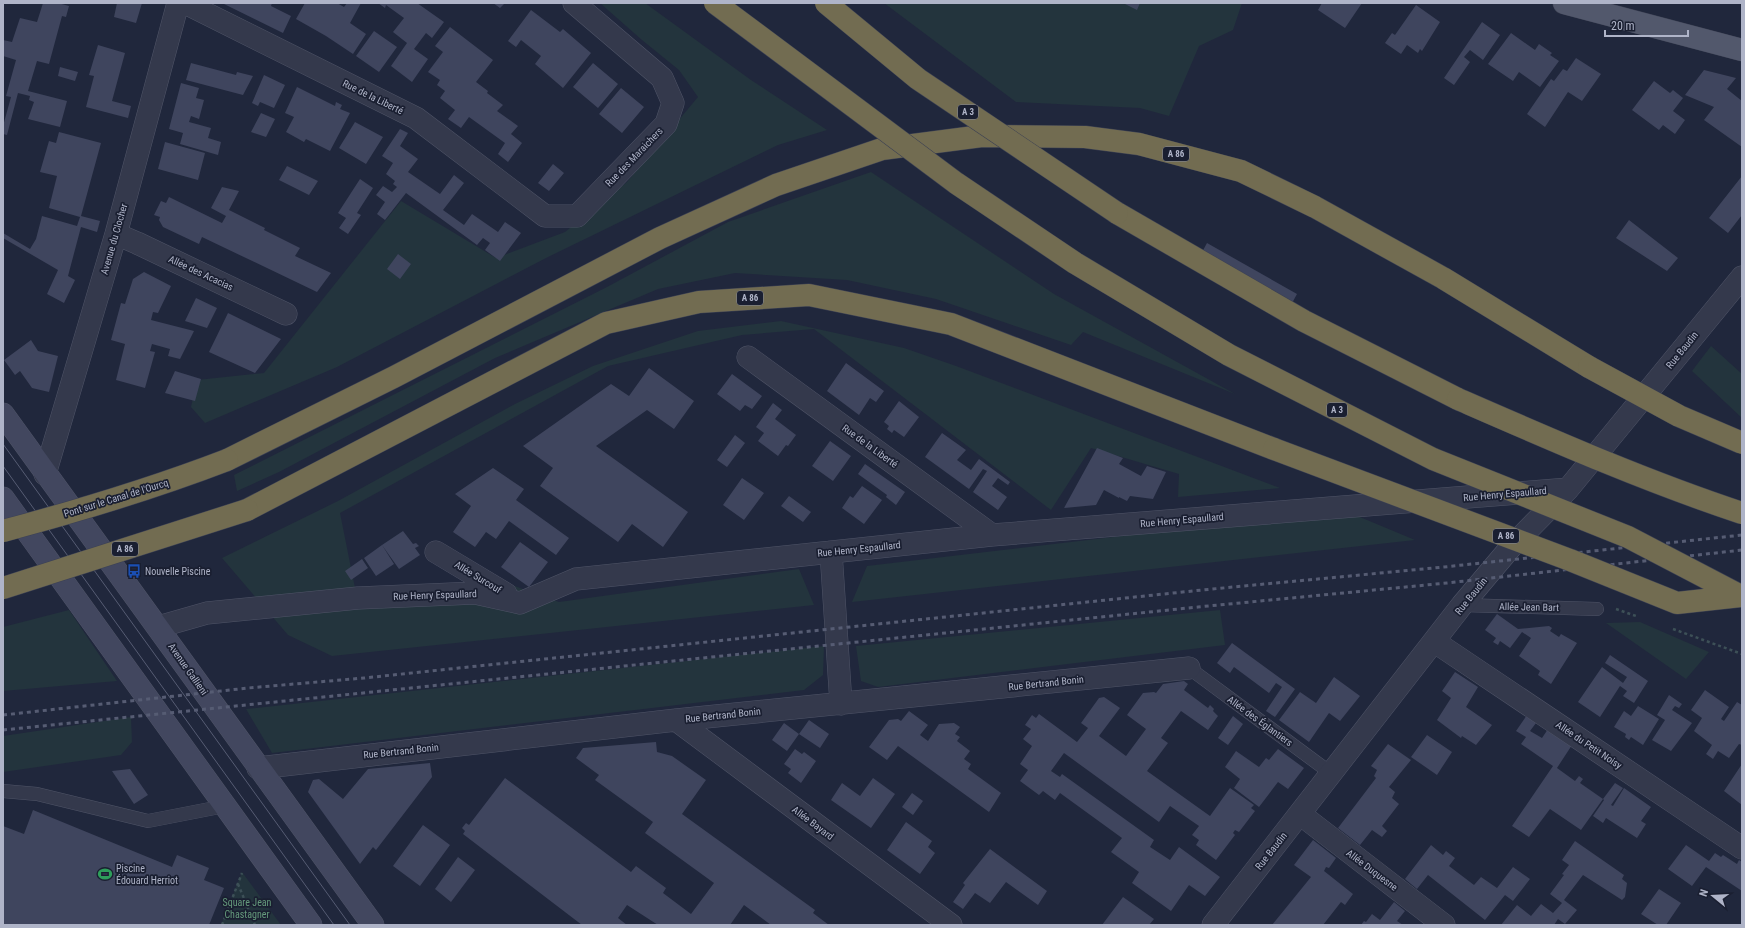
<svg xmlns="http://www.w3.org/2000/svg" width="1745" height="928" font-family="'Roboto Condensed',sans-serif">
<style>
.green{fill:#23343d}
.building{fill:#3f455e}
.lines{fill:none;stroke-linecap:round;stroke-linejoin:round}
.lane-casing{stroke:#4f5467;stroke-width:14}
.street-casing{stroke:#4f5467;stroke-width:23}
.secondary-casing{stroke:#4f5467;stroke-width:23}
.primary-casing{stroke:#3e4355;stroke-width:23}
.highway-casing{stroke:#3c4154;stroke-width:23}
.path{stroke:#3d5057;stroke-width:2.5;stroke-dasharray:3 3;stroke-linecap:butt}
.lane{stroke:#34394c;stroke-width:13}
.street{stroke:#34394c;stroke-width:22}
.secondary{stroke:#42475f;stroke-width:22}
.primary{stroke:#52586c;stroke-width:22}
.highway{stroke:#726c51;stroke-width:22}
.tram{stroke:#565c73;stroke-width:1}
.rail{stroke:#565c73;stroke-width:3;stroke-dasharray:4 4;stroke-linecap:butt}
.highway-bridge-casing{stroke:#3c4154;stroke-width:23;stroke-linecap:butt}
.highway-bridge{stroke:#726c51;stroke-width:22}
.labels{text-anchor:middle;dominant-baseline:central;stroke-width:3.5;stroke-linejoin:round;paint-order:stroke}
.shield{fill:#1a1f31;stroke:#82879b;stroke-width:1}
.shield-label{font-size:9px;font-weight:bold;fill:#afb4c8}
.street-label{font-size:10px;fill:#afb4c8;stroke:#1a1f31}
.poi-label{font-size:10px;fill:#afb4c8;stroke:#1a1f31;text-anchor:start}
.park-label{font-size:10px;fill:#659a7c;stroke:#1a1f31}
</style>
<rect width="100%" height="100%" fill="#20273c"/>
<path class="green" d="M600 3H645L751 80 827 130 778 145 546 258 337 367 205 423 191 407 197 380 264 373 401 201 496 258 565 232 627 182 698 97 679 70 642 40Z
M884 3H1242L1233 30 1199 46 1169 116 1140 108 1016 102Z
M871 172 1054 294 1235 394 1083 332 1071 345 936 299 847 280 735 273 658 289 495 358 279 472 237 491 234 475 607 287 728 222Z
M781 321 904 348 956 366 1280 488 1178 497 1179 474 1091 448 1051 510 814 329 742 335 608 366 340 513 358 603 509 584 559 602 799 569 814 605 332 656 288 635 222 558 338 501 515 404 593 366 698 331Z
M1711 346 1742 374V418L1692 371Z
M1343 510 1415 540 852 602 867 566Z
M69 610 117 681 3 691V627Z
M1220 610 1225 645 878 687 861 681 856 646Z
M1640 622 1709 652 1686 679 1606 623Z
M824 646 823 675 804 690 272 753 246 709Z
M131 717 132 742 121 755 3 772V736Z
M242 872 281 925H221Z"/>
<path class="building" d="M43 3H58L69 6 66 17 62 16 49 64 37 61 28 91 67 101 60 127 28 119 34 102 29 100 30 96 18 93 7 135 3 134V126L11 97 6 96 16 60 3 56V40L12 42 20 18 37 22Z
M117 3H142L136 23 114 17Z
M222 3H272L271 6 291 16 283 33Z
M305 3H337L344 7 347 3H361L350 23 366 34 353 54 326 36 296 19Z
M378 3H417L444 22 432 38 426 33 414 49 428 59 412 82 391 66 407 43 393 32 404 18 386 5 385 8Z
M493 3H505L500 8Z
M1123 3H1140L1137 10Z
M1322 3H1362L1345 28 1318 10Z
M1416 5 1440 22 1422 51 1420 49 1418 53 1407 45 1401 54 1385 43 1392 33 1395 35Z
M531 10 560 32 563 29 591 53 563 88 535 64 541 56 521 40 516 47 508 41Z
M1482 22 1500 35 1483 60 1470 50 1464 57 1470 62 1454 85 1444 78Z
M450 27 493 60 476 82 488 91 487 93 503 105 497 111 518 126 511 134 522 143 508 162 498 154 505 143 469 117 461 128 448 119 455 110 440 98 445 91 437 85 440 80 428 72 443 52 435 46Z
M374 31 397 47 379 72 356 56Z
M1511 33 1535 50 1539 44 1552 53 1550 55 1559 61 1540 87 1519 72 1513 81 1488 64Z
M98 45 125 53 112 101 131 106 128 118 86 107 94 76 89 75Z
M1576 58 1601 74 1582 101 1568 92 1545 127 1527 114 1551 79 1554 81 1563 69 1567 71Z
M191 63 236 75 237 72 253 76 243 95 186 80Z
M593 63 618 84 598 108 573 87Z
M60 67 78 72 75 81 58 76Z
M1704 70 1736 78 1727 89 1742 101V147L1704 120 1714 107 1685 95Z
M264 75 285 85 274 108 260 102 258 106 252 103Z
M1654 81 1670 93 1673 90 1683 98 1673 111 1685 120 1675 134 1663 125 1659 130 1632 110Z
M181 83 199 88 196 98 204 100 199 119 191 116 189 122 211 128 208 138 221 142 218 155 180 144 183 133 169 129Z
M297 87 335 106 336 102 342 105 340 109 350 113 330 151 306 139 304 142 286 132 294 117 285 113Z
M621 88 644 107 622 133 599 114Z
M261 113 275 119 266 137 251 132Z
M355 122 383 137 366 164 339 148Z
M400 129 408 133 400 146 418 159 408 172 440 194 454 175 464 183 443 210 464 225 472 214 498 232 505 222 521 233 500 261 485 250 490 243 483 238 477 245 406 193 385 220 377 214 385 202 376 195 383 186 392 192 397 187 393 184 395 181 386 174 393 163 382 156Z
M59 132 101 143 81 216 100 221 97 232 81 227 68 276 75 280 64 303 47 294 58 270 3 238V233L30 249 36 239 42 216 77 226 80 217 49 208 57 176 40 172 49 141 56 143Z
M165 142 205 153 198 180 158 169Z
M553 164 564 173 549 191 538 183Z
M287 166 318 181 309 195 279 180Z
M1742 176V215L1728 233 1709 218Z
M360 179 373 188 357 213 361 215 348 234 339 228 346 218 338 213Z
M222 187 239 191 229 210 265 228 264 230 300 248 295 256 331 273 317 292 202 237 199 244 163 227 159 220 160 217 154 215 161 201 166 203 169 197 222 223 226 216 211 208Z
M1629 220 1678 258 1667 271 1616 238Z
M1207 243 1297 294 1285 316 1195 265Z
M398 254 411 264 400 279 387 269Z
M144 272 171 286 158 313 153 312 151 320 194 331 180 359 168 356 170 349 152 344 150 351 155 352 145 388 116 380 125 344 111 340 121 303 125 304 133 279Z
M196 298 217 308 207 328 185 321Z
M228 313 281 339 255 373 209 352Z
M31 340 38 351 58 356 49 392 32 388 20 371 15 375 4 360Z
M846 363 884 391 876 402 870 398 859 415 827 391Z
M649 368 694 401 674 429 647 410 596 446 688 512 663 547 632 524 618 542 540 486 553 468 523 446 611 384 629 396Z
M175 371 201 379 195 401 165 393Z
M732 374 762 396 752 409 745 405 740 411 717 394Z
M899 401 919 417 904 437 894 430 892 433 887 429 889 426 884 422Z
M773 403 782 410 775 419 796 435 788 446 786 445 778 456 758 441 764 433 756 427Z
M942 433 966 450 957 460 971 470 979 459 1010 482 1008 485 998 478 992 486 1007 497 998 510 973 492 987 471 983 469 969 489 925 457Z
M735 435 745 443 727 467 717 460Z
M830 441 851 456 833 481 812 466Z
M1097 448 1123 458 1119 464 1141 476 1147 466 1166 472 1153 499 1130 496 1127 501 1119 497V498L1104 490 1096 505 1064 508Z
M865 464 905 492 896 505 886 497 887 495 858 474Z
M493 468 524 489 516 500 569 538 556 555 509 521 496 539 486 532 475 547 453 532 471 506 455 494Z
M742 478 764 493 744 520 723 505Z
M862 486 882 500 864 524 842 508 850 496 853 498Z
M789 496 811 512 803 522 781 506Z
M403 531 413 544 416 543 419 546 415 548 420 555 399 569 382 545Z
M520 542 548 562 529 587 501 567Z
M382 545 394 564 376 576 364 558Z
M362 559 368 568 351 580 345 571Z
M1497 614 1518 629 1549 626 1552 628 1550 631 1559 637 1561 634 1577 643 1551 684 1538 675 1540 671 1519 656 1531 638 1522 632 1510 648 1500 641 1498 645 1493 642 1496 638 1485 630Z
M1232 643 1295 689 1275 717 1266 711 1282 687 1276 683 1269 693 1234 667 1230 673 1217 663Z
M1610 655 1648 681 1634 703 1623 696 1627 691 1620 686 1600 717 1578 702 1602 667 1623 683 1627 677 1605 663Z
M1455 672 1478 687 1466 707 1492 725 1476 745 1462 736 1461 738 1437 720 1451 698 1442 691Z
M1334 677 1360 696 1340 721 1329 713 1309 742 1279 720 1300 692 1316 703Z
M1184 681 1188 684 1184 690 1208 708 1210 705 1214 709 1213 711 1218 716 1208 730 1181 711 1161 738 1168 743 1147 771 1210 816 1230 788 1254 805 1251 808 1255 811 1239 832 1235 830 1233 833 1235 835 1216 860 1196 845 1199 840 1192 835 1199 826 1170 806 1159 822 1064 753 1051 771 1060 777 1062 774 1154 840 1150 847 1170 860 1179 847 1220 877 1205 896 1189 885 1171 911 1132 883 1139 872 1111 852 1122 838 1060 793 1055 800 1043 791 1039 795 1020 781 1028 770 1020 764 1032 746 1023 739 1031 729 1025 725 1032 715 1036 718 1039 714 1077 742 1088 728 1081 723 1099 698 1104 697 1120 708 1099 736 1126 756 1146 729 1127 715 1143 693 1154 692 1156 693 1163 684Z
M1705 690 1729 707 1721 719 1724 721 1737 702 1742 705V745L1739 744 1729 758 1718 751 1713 759 1706 754 1712 745 1694 731 1702 718 1691 710Z
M1669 695 1682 704 1679 708 1675 706 1672 710 1692 723 1671 751 1652 740 1665 720 1657 715Z
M1638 706 1659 719 1643 745 1631 737 1629 740 1625 737 1626 734 1614 727 1624 711 1631 716Z
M909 711 928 725 920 735 928 741 939 724 954 723 960 727 955 734 960 737 957 741 970 751 964 759 971 764 968 769 1001 793 989 812 898 746 887 760 869 747 889 720 898 719 901 721Z
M1529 712 1539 719 1530 731 1542 738 1548 729 1572 745 1557 768 1575 781 1579 776 1583 779 1580 783 1603 799 1581 830 1550 809 1529 837 1512 826 1553 766 1521 744 1526 737 1516 731Z
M1233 716 1243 724 1228 745 1218 738Z
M809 720 829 734 820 748 799 734Z
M784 723 799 734 787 751 772 740Z
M1427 735 1452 752 1437 775 1411 757Z
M656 742 657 752 672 756 706 780 682 814 815 910 813 913 829 925H771L744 905 730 925H658L627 905 618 918 627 925H582L463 834 465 831 462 828 466 823 469 825 505 778 631 872 636 866 666 888 663 893 691 914 714 883 645 833 653 822 595 780 599 775 576 758 583 748Z
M1388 744 1411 760 1389 787 1395 792 1392 798 1399 804 1382 826 1387 831 1382 837 1372 830 1360 845 1338 828 1376 778 1374 776 1377 770 1371 766Z
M795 749 802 754 804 752 816 761 801 783 788 773 791 769 784 764Z
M1278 749 1304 768 1288 789 1278 782 1259 807 1234 788 1240 779 1225 767 1236 751 1259 767 1266 758 1269 760Z
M430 763 432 777 376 850 373 847 360 864 308 792 313 780 319 779 343 799 368 769Z
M1742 764V805L1724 791Z
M130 769 148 795 134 804 112 771Z
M873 778 895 794 871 828 831 800 842 783 860 796Z
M1615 783 1623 788 1611 805 1613 806 1624 788 1651 807 1641 821 1646 824 1637 838 1606 818 1603 823 1593 816 1604 800 1603 799Z
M912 793 923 801 913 815 902 807Z
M33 810 172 867 177 855 209 868 204 880 224 888 209 925H3V826L24 834Z
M906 822 932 841 928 847 935 853 920 874 887 850Z
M423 825 450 845 420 886 393 866Z
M1313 840 1336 858 1329 868 1326 867 1324 871 1353 894 1345 905 1341 902 1323 925H1272L1311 877 1294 865Z
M1575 841 1624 875 1622 879 1627 883 1625 897 1622 900 1583 875 1564 900 1577 910 1565 924 1558 919 1554 925H1501L1517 905 1531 916 1541 904 1553 913 1562 903 1550 894 1564 875 1562 874 1569 865 1562 860Z
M1431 845 1443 855 1446 851 1455 858 1449 866 1474 885 1481 877 1497 888 1513 867 1530 879 1513 901 1505 895 1485 920 1428 875 1417 889 1405 879Z
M1686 845 1709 861 1715 853 1721 857 1723 855 1737 864 1739 860 1742 862V891L1706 867 1692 886 1668 869Z
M990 849 1047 891 1038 905 1006 882 990 903 975 893 963 909 953 902 965 885 963 883Z
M458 857 475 870 451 902 435 889Z
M1659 889 1681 903 1666 925H1658L1641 914Z
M1123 897 1154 919 1149 925H1102Z
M1394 902 1405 911 1397 921 1403 925H1361L1364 921 1366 922 1372 914 1380 920Z"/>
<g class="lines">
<defs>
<path id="lane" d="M1462 605 1597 609
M1189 668 1332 774
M3 791 37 794 148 821 225 806"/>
<path id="street" d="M185 3 416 118 545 216H577L666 124 673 103 662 78 574 3
M116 234 137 243 286 314
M748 357 992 535
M45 474 116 234 178 3
M436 552 506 594
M831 552 841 704
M158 627 207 613 358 598 475 593 520 603 576 579 992 535 1568 489
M1435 642 1742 848
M676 720 951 925
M258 768 676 720 1189 668
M1300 814 1444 925
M1213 925 1462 605 1511 547 1568 489 1742 277"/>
<path id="secondary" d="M3 414 373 925
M3 498 311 925"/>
<path id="primary" d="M1564 3 1742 50"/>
<path id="highway" d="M1117 213 1304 321 1458 399
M227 460 394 377 660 238 776 185 882 149 982 136 1085 137 1139 144 1241 171 1315 207 1443 278 1589 367
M247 510 606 323 699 302 809 295 951 324 1274 449"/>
</defs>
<use href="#lane" class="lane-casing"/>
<use href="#street" class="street-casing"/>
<use href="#secondary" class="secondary-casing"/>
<use href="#primary" class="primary-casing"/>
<use href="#highway" class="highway-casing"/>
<path class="path" d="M1616 609 1636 616
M1673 629 1742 654
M238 884 255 925
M222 925 242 873"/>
<use href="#lane" class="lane"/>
<use href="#street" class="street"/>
<use href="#secondary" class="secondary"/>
<use href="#primary" class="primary"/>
<use href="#highway" class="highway"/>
<path class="tram" d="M3 444 350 925
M3 466 334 925"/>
<path class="rail" d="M3 715 248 688 364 678 1202 590 1444 567 1742 535
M3 730 1198 607 1447 583 1742 550"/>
<defs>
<path id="highway-bridge" d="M715 3 956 183 1075 263 1229 355 1433 459 1628 537 1741 596
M826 3 918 79 1117 213
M1589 367 1679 416 1742 443
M1458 399C1552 440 1645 481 1742 513
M1274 449 1570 560 1677 603 1741 596
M3 531C78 511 154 488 227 460
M3 588 247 510"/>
</defs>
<use href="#highway-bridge" class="highway-bridge-casing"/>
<use href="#highway-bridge" class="highway-bridge"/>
</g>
<defs>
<symbol id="bus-bare" viewBox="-9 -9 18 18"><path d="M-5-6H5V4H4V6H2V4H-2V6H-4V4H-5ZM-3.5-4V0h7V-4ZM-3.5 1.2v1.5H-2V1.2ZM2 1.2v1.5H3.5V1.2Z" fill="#1a4fb4" stroke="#1a1f31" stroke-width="2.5" paint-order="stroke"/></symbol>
<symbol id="stadium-bare" viewBox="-9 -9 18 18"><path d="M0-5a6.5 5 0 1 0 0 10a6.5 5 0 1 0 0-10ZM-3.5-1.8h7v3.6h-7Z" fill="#2e9e5b" stroke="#1a1f31" stroke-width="2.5" paint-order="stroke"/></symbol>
</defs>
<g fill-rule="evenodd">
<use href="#bus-bare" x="124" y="561" width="20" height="20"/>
<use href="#stadium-bare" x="95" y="864" width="20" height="20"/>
</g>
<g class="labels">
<g class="shield">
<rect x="958" y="105" width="20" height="14" rx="3"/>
<rect x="1163" y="147" width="26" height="14" rx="3"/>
<rect x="737" y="291" width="26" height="14" rx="3"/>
<rect x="1327" y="403" width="20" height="14" rx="3"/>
<rect x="1493" y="529" width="26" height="14" rx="3"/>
<rect x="112" y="542" width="26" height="14" rx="3"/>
</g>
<g class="shield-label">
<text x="968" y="112">A 3</text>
<text x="1176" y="154">A 86</text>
<text x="750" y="298">A 86</text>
<text x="1337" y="410">A 3</text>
<text x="1506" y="536">A 86</text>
<text x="125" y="549">A 86</text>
</g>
<g class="street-label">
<text transform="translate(373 97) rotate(26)">Rue de la Liberté</text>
<text transform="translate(634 157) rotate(-46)">Rue des Maraichers</text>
<text transform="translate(114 239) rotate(-74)">Avenue du Clocher</text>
<text transform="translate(201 273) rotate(25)">Allée des Acacias</text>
<text transform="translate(1682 350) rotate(-51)">Rue Baudin</text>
<text transform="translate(870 446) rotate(36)">Rue de la Liberté</text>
<text transform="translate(1505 494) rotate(-5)">Rue Henry Espaullard</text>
<text transform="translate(116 498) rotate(-17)">Pont sur le Canal de l'Ourcq</text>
<text transform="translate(1182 520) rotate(-5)">Rue Henry Espaullard</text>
<text transform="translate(859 549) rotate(-6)">Rue Henry Espaullard</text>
<text transform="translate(478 577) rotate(31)">Allée Surcouf</text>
<text transform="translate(435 595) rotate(-2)">Rue Henry Espaullard</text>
<text transform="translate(1471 596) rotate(-51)">Rue Baudin</text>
<text transform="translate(1529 607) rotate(1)">Allée Jean Bart</text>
<text transform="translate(188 669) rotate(55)">Avenue Gallieni</text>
<text transform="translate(1046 683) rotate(-6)">Rue Bertrand Bonin</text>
<text transform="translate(723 715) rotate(-6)">Rue Bertrand Bonin</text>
<text transform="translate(1260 721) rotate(36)">Allée des Églantiers</text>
<text transform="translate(1589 745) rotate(34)">Allée du Petit Noisy</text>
<text transform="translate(401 751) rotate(-6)">Rue Bertrand Bonin</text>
<text transform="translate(813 823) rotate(37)">Allée Bayard</text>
<text transform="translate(1271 851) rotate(-52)">Rue Baudin</text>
<text transform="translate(1372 870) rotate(37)">Allée Duquesne</text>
</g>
<g class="poi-label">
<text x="145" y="571">Nouvelle Piscine</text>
<text x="116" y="868">Piscine<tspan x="116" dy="12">Édouard Herriot</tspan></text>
</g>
<g class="park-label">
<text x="247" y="902">Square Jean<tspan x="247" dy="12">Chastagner</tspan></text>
</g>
</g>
<rect width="1745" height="928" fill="none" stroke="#afb4c8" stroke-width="8"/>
<g transform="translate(1713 896) rotate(288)" stroke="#1a1f31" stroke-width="3" paint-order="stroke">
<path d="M0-3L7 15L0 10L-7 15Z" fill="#afb4c8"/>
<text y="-6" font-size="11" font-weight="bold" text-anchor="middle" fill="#afb4c8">N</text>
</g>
<path d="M1605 30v6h83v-6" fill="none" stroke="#afb4c8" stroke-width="2"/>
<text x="1611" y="30" font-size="12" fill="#afb4c8" stroke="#1a1f31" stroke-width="3" paint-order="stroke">20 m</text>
</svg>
